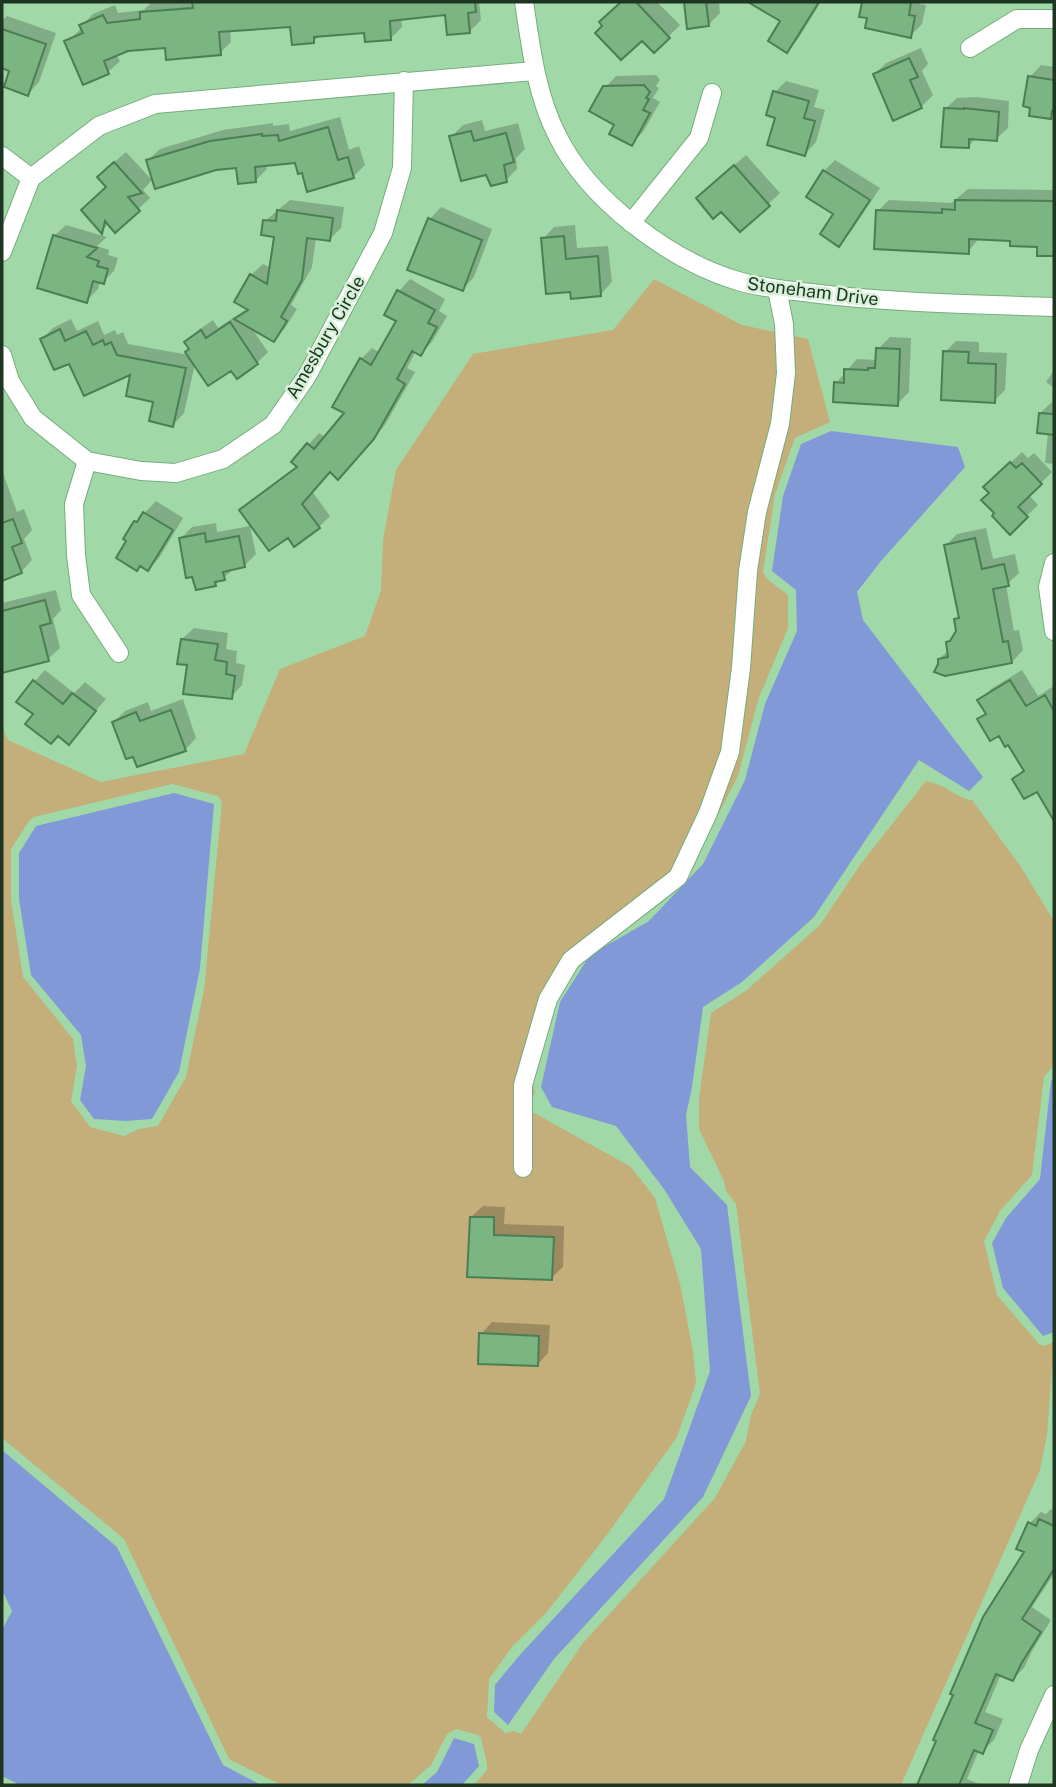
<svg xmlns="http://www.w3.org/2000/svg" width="1056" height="1787" font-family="'Public Sans',sans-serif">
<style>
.green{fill:#c4ae79;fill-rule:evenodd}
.water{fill:#8199d7}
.shadow{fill:#0003}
.building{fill:#7ab582;stroke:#4b7f53;stroke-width:2}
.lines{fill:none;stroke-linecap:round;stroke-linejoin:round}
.minor-casing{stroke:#77ad7e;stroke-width:20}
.minor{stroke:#fff;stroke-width:18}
.labels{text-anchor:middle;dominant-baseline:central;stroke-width:5;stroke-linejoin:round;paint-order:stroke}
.street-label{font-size:18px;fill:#1e3522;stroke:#d6f1d8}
</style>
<rect width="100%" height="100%" fill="#a1d8a8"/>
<path class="green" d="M654 279 742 325 808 339 830 422 795 438 775 494 763 572 767 579 788 595V628L758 700 738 776 696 858 586 946 552 999 533 1084 535 1093 527 1109 631 1167 655 1198 680 1284 693 1351 696 1383 677 1437 672 1444 606 1536 546 1613 512 1647 489 1679 487 1717 505 1733 514 1731 521 1734 583 1643 715 1498 746 1441 751 1415 760 1394 736 1204 726 1191 724 1181 699 1129V1098L711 1013 747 990 820 925 860 865 926 781C946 784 957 799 972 800L1019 864 1054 921V1065L1044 1077 1032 1175 1000 1211 984 1241 997 1295 1039 1344 1044 1346 1054 1342 1047 1435 1040 1470 901 1785H474L487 1770V1764L481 1738 478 1735 456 1729 447 1734 431 1765 408 1785H281L229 1759 124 1539 2 1438V726L8 740 101 782 244 754 280 669 365 636 381 591 383 540 396 470 473 354 613 330ZM172 784 218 796 222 802 204 990 186 1077 158 1126 139 1129 124 1136 90 1127 71 1101 77 1066 73 1039 23 977 11 900V849L29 821 34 817Z"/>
<path class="water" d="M831 431 958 447 965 467 881 561 857 592 863 620 983 777 969 791 919 760 814 917 742 982 703 1007 692 1087 686 1115 690 1167 727 1205 751 1396 703 1497 554 1659 508 1725 494 1712 495 1685 518 1657 664 1499 710 1371 701 1249 664 1189 616 1126 552 1107 541 1087 560 1002 590 955 649 921 703 864 745 780 765 704 797 631 796 590 772 571 783 496 801 444Z
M174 793 214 804 200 968 179 1072 152 1119 126 1121 94 1119 80 1100 86 1066 81 1035 31 975 19 899V853L36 826Z
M1054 1077V1332L1043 1336 1003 1288 992 1243 1006 1218 1040 1179 1051 1081Z
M2 1450 117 1547 223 1765 261 1785H20L2 1776V1630L12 1611 2 1590Z
M454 1738 474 1744 479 1766 462 1785H422L437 1772Z"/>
<path class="shadow" d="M152 2H479L481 20 470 31 447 13 401 18 402 27 391 38 366 31 320 35 314 41 292 25 230 29 231 42 220 53 167 46 127 49 116 54 120 61 108 72 66 42 82 28 81 26 93 14 115 5 118 13 144 10Z
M622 2H657L680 25 654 51 642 38 605 26 601 22Z
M686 2H724L719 3 720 13 709 24 689 27Z
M756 2H821L798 39 787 50 782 20 755 4Z
M864 2H920L919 4 926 5 922 24 910 36 861 15Z
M7 16 56 33 39 82 28 94 12 70 2 66V21Z
M921 48 928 64 922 71 933 95 921 107 894 118 875 74 886 63Z
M1041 65 1054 67V113L1050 117 1030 77Z
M656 75 660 80 656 86 659 88 653 98 660 102 643 132 632 143 617 124 605 88 616 76Z
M786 81 819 90 814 107 825 110 816 142 805 154 777 117 775 92Z
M977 97 1009 101 1008 128 996 139 976 138 968 147 945 109 957 98Z
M340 117 349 150 359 146 365 165 353 177 303 171 297 162 266 164 267 169 255 181 238 166 148 160 160 149 223 130 273 123V126L289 124 290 131Z
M482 120 485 131 518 123 525 149 516 158 517 169 506 180 487 173 451 137 463 125Z
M126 152 152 180 143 190 150 198 116 230 109 223 102 231 110 166Z
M746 155 780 193 740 230 709 187Z
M835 160 880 188 850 233 839 244 835 214 824 171Z
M968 189 1054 190V254H1039V245L1012 240 979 238 968 252 878 211 889 200 951 203Z
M290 200 344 207 341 228 329 240 316 238 312 267 291 305 297 309 285 328 274 340 251 327 268 352 257 363 232 368 195 364 184 413 173 425 133 372 70 361 42 339 53 328 71 319 77 331 98 321 104 335 115 330 117 335 123 332 128 344 189 355 191 349 186 342 197 331 213 320 218 328 248 308 251 275 263 264 271 268 275 235 265 221Z
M441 207 492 229 474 277 463 289 430 219Z
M66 225 107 237 97 246 109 250 108 255 118 258 114 271 103 282 100 281 98 289 86 301 54 236Z
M575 225 577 248 608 246 612 282 601 294 571 290 543 239 554 227Z
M410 279 445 299 439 311 447 316 432 342 421 353 416 351 407 368 415 372 385 425 350 467 331 471 293 462 319 433 326 438 347 413 361 359 372 348 380 353 398 321 386 314 399 291Z
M890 337 911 338 909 392 897 404 836 383 857 359 878 360V349Z
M956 341 979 342V352L1007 353 1005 390 994 401 945 352Z
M1054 370V464L1045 463 1048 433 1040 413 1052 402 1053 387 1046 382Z
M1022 452 1028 458 1034 453 1052 472 1029 495 1038 505 1010 532 997 513 991 492 997 475Z
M295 468 330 516 319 527 288 535 241 510 252 499Z
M2 470 17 512 24 509 32 530 24 539 32 560 21 572 2 578Z
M156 501 183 518 159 558 148 569 136 522Z
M216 523 217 532 250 526 256 554 244 566 235 568 215 585 180 539 192 527Z
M986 528 993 559 1015 554 1019 573 1006 585 1014 631 1019 630 1023 650 1012 662 939 659 949 650 947 643 957 631 955 619 960 615 946 545 957 534Z
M56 590 61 610 53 619 60 648 48 659 2 671V603Z
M194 628 228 633 226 649 237 651 236 663 245 665 242 685 231 697 189 664 182 639Z
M45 670 74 693 85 682 106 699 69 742 34 682Z
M1022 670 1038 696 1054 686V800L1046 804 1038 790 1014 779 1025 768 1009 742 979 720 987 712 980 700 991 689Z
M183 699 196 738 185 750 114 722 125 711 148 702 151 711Z
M483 1206 505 1207 504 1224 564 1226 563 1267 551 1278 469 1276 471 1217Z
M492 1322 550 1325 548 1353 537 1365 481 1334Z
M1051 1509 1054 1510V1574L1032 1607 1051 1620 1032 1651 1024 1668 1013 1679 1001 1674 985 1712 1003 1719 994 1740 982 1751 979 1750 967 1779 981 1785H918L1027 1551 1030 1523 1041 1512 1046 1514Z"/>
<path class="building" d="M192 2H475L476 12 468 13 470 33 447 35 445 15 390 21 391 40 365 42 364 33 314 37V43L292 45 290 27 219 32 221 55 166 60 165 48 128 51 104 61 109 74 83 85 64 41 83 33 79 25 103 15 107 23 140 19V12L193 8Z
M621 2H636L670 38 654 53 642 41 621 60 595 33 602 26 599 22Z
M684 2H706L709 26 687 29Z
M748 2H819L787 53 768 41 780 21Z
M862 2H911L909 15 915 16 911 38 865 28 867 18 859 17Z
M2 29 46 44 28 96 4 87 9 71 2 68Z
M909 58 918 77 910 80 922 108 893 121 873 74Z
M1028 76 1054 80V112L1052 111 1051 119 1029 116 1030 108 1023 106Z
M644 85 650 92 646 98 649 99 643 110 650 113 632 146 609 134 614 125 589 111 603 86Z
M773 91 809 101 804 118 815 121 805 156 767 145 775 118 766 115Z
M944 108 964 109V108L999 112 997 141 969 139V148L941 147Z
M328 127 338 160 348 157 354 178 307 192 302 173 298 174 295 163 255 167 256 182 238 184 236 168 216 170 155 189 146 160 210 141 262 134V136L278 135 279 141Z
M471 131 474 141 506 133 514 162 504 165 507 182 491 186 486 175 461 181 449 136Z
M114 162 142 193 128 197 140 211 115 233 105 221 102 234 81 210 106 187 97 177Z
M734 165 770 206 740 232 721 212 713 219 696 198Z
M823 170 870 200 839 247 820 234 833 214 806 197Z
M955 200 1054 201V256H1037V247L1010 246V241L969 239V254L874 249 876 210 942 213V209L955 210Z
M277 210 333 218 330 241 307 238 302 280 281 317 287 321 274 342 234 319 248 310 234 302 250 274 267 284 274 237 261 235 263 220 276 221Z
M428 218 482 240 463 291 407 270Z
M53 235 97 248 87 257 99 261 97 266 108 269 104 284 93 281 87 303 37 288Z
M564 236 566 259 598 256 601 296 571 299 570 292 546 294 541 238Z
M397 290 435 310 428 323 437 327 421 356 412 351 397 379 405 384 374 439 338 480 330 472 302 504 320 528 294 547 288 538 269 551 239 510 297 467 291 462 307 443 314 449 344 413 332 407 360 358 371 365 396 321 384 315Z
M230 322 258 364 237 379 231 371 208 386 185 352 189 349 184 342 201 330 206 338Z
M60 329 65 341 86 331 93 345 103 340 105 345 111 342 117 355 186 368 173 427 149 421 153 402 126 396 130 375 84 396 69 364 54 370 40 339Z
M876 348 900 349 898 406 833 402 834 382 844 383V369L868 370V368H875Z
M943 351 969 352 968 363 996 364 995 403 941 400Z
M1039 413 1054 414V435L1037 433Z
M1010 462 1016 468 1022 463 1042 484 1018 507 1028 517 1010 535 992 516 994 513 981 500 989 493 983 487Z
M143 512 173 530 148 571 140 566 137 571 116 558 126 541 123 539 134 521 137 522Z
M13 519 22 543 12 547 22 573 2 581V523Z
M205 533 206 542 239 536 245 567 223 572 225 580 215 582 216 586 196 590 192 577 186 578 179 538Z
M975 538 982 569 1004 564 1009 586 993 589 1003 642 1008 641 1012 663 945 676 934 672 938 664V659L948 657 946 642 950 641 956 631 954 619 959 618 944 545Z
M45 600 51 623 40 626 49 661 2 673V611Z
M181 639 218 644 215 660 227 662 226 674 235 676 232 699 183 694 187 665 177 664Z
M33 680 63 704 72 693 96 711 69 745 58 736 51 744 25 724 33 714 16 702Z
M1010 680 1026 706 1045 695 1054 711V821L1037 792 1024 799 1012 779 1024 771 1008 745 1005 747 999 736 990 741 977 719 986 714 977 700Z
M171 710 186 751 137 767 133 757 126 759 112 722 136 712 140 721Z
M470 1217H494V1235L554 1237 552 1280 467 1277Z
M479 1333 539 1336 538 1366 478 1364Z
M1039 1519 1054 1526V1569L1022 1619 1041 1632 1021 1664 1013 1681 996 1674 975 1723 993 1730 983 1754 974 1750 959 1785H917L936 1741 933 1740 953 1695 950 1694 983 1617 1024 1552 1016 1549 1028 1522 1036 1526Z"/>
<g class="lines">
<defs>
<path id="minor" d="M524 2C531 47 536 94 557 135 588 199 670 261 738 281 761 288 787 290 811 293 891 303 973 304 1054 307
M970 48 1017 19H1054
M2 156 31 178
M631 223 699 138 712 93
M2 252 31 178 99 126 155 104 534 71
M2 355 10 381 33 418 87 461 141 471 176 473 223 459 273 425 307 376 383 233 402 168 404 81
M87 461 74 504 76 555 81 595 119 653
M1054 563 1048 587 1054 631
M523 1168V1085L548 999 571 960 678 877 708 813 730 752 741 668 748 571 757 512 780 424 786 373 784 324 777 289
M1018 1785 1029 1750 1054 1695"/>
</defs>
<use href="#minor" class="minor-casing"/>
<use href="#minor" class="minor"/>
</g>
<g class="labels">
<g class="street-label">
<text transform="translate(813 291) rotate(7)">Stoneham Drive</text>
<text transform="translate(325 337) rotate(-60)">Amesbury Circle</text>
</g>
</g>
<rect width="1056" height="1787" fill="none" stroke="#1e3522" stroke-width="7"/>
</svg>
